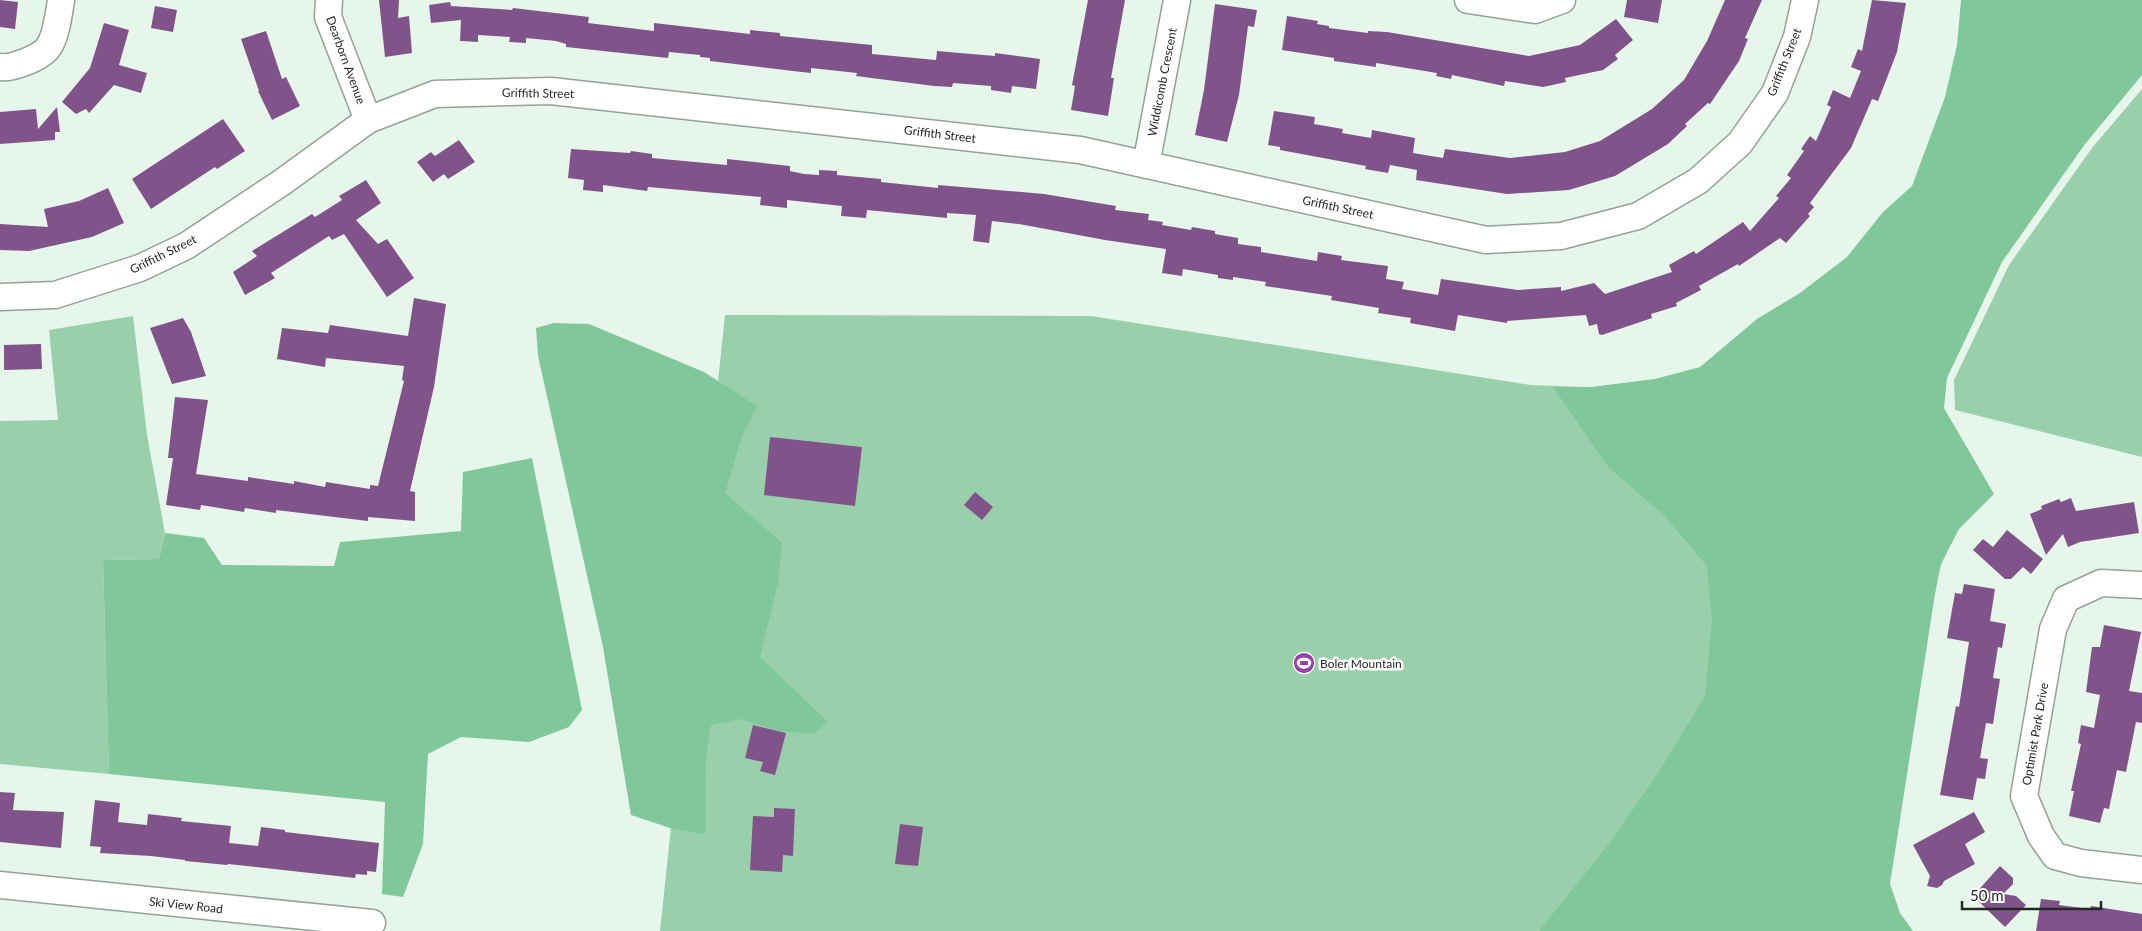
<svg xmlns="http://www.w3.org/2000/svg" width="2142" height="931" font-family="Lato,sans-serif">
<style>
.green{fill:#9acfac}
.forest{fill:#80c79a}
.building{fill:#80548a}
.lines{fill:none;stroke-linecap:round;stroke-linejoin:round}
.minor-casing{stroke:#93a197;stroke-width:29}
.minor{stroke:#fff;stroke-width:26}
.labels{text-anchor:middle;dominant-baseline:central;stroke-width:5;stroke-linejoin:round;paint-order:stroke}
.street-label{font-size:12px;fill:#242925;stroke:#fff}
.poi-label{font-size:12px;fill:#242925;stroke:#fff;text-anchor:start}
</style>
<rect width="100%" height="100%" fill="#e7f6eb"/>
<path class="green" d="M 2142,89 L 2142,457 L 1955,410 L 1954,380 L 2009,265 L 2092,148 Z
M 725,315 L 1091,316 L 1531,385 L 1909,399 L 1957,491 L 1883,835 L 1879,931 L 660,931 Z
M 133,316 L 147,435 L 165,533 L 159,559 L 103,560 L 109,774 L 0,764 L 0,421 L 58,420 L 49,330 Z"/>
<path class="forest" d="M 1961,0 L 2142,0 L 2142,75 L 2085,144 L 2002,262 L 1947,378 L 1944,408 L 1994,494 L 1959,529 L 1939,568 L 1890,884 L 1900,913 L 1913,931 L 1539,931 L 1612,840 L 1660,770 L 1705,696 L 1712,621 L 1707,566 L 1664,515 L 1609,468 L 1553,387 L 1591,387 L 1655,379 L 1700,367 L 1757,319 L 1800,293 L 1847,257 L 1883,212 L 1912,186 L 1945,97 L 1957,45 Z
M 554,323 L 589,324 L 704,372 L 757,406 L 742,436 L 725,493 L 782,543 L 778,583 L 760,657 L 828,722 L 813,734 L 780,731 L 739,719 L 711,725 L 706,757 L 705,834 L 673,829 L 631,815 L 603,647 L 538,356 L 536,328 Z
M 532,458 L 582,710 L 569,727 L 529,742 L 461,737 L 428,754 L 423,844 L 403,897 L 382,894 L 385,802 L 109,774 L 103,560 L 159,559 L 165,533 L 204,538 L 222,565 L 334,566 L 340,542 L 461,531 L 463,472 Z"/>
<path class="building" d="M 0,0 L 18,2 L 15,29 L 0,27 Z
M 379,0 L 399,0 L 398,18 L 409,16 L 412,53 L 385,57 Z
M 1088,0 L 1125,0 L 1111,78 L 1114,78 L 1108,116 L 1071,110 L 1075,86 L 1072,85 Z
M 1627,0 L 1662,0 L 1658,23 L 1624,17 Z
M 1725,0 L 1762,0 L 1745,38 L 1748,39 L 1739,61 L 1710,104 L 1708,103 L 1685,124 L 1687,126 L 1668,144 L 1615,176 L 1569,190 L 1507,194 L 1416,180 L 1417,170 L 1390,165 L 1388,173 L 1365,169 L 1366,166 L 1280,150 L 1280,147 L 1268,145 L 1274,111 L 1315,117 L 1314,124 L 1343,129 L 1342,133 L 1371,138 L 1372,130 L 1415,138 L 1413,153 L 1443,158 L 1445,149 L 1510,158 L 1565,152 L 1600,141 L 1652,109 L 1684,80 L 1707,41 Z
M 1872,0 L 1906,3 L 1897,52 L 1878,101 L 1872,99 L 1851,148 L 1810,203 L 1814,207 L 1808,214 L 1810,216 L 1786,243 L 1780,238 L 1739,266 L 1738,264 L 1699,286 L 1701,290 L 1676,303 L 1677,306 L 1651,314 L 1652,318 L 1602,335 L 1599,334 L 1597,324 L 1589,326 L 1586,315 L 1507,321 L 1507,323 L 1458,315 L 1455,331 L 1410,323 L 1411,318 L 1378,313 L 1379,308 L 1331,300 L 1332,296 L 1265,286 L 1266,282 L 1233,277 L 1233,280 L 1218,278 L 1218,275 L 1183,269 L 1182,276 L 1162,273 L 1166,249 L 1105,240 L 1019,224 L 992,221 L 989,243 L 973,241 L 976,215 L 947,213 L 947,218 L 867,210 L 866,218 L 841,216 L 842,206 L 787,200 L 787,208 L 760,205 L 761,197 L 648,187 L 647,191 L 603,185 L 603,192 L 583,190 L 584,180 L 568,178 L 571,149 L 630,153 L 631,151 L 652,154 L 652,158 L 727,165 L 727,159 L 790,166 L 790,171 L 804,174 L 819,175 L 819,170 L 837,171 L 837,175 L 881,179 L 881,182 L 938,188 L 938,185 L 1044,194 L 1116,206 L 1115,210 L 1149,214 L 1148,220 L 1163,222 L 1162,225 L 1191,230 L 1192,227 L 1215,231 L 1215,234 L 1238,238 L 1238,244 L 1261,247 L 1261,252 L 1317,261 L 1318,252 L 1342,256 L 1341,260 L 1388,266 L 1386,279 L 1404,282 L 1402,289 L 1438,295 L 1441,279 L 1518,290 L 1561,287 L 1561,291 L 1594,283 L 1605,294 L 1672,272 L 1669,265 L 1694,251 L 1696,254 L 1743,222 L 1750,231 L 1779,198 L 1776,196 L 1791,178 L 1787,175 L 1804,151 L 1801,149 L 1810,136 L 1816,141 L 1831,107 L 1827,105 L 1833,90 L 1850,98 L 1861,71 L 1851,67 L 1858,49 L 1862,51 Z
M 450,2 L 451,6 L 512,10 L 513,8 L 589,17 L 588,23 L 654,31 L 654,23 L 750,34 L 750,30 L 780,33 L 780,36 L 872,45 L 872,54 L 936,60 L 937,51 L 995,56 L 995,53 L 1040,59 L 1036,89 L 1012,86 L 1011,93 L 991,90 L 991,86 L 953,83 L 952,87 L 934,86 L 856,76 L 857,73 L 811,68 L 811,73 L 793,71 L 710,61 L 710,58 L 700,57 L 700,55 L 669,52 L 668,58 L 566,47 L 566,44 L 556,41 L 526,38 L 526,43 L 509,42 L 510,37 L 478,35 L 478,42 L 460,41 L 461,20 L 431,23 L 429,5 Z
M 1215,4 L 1257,10 L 1254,27 L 1248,26 L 1239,95 L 1227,142 L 1195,135 L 1204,90 Z
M 155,6 L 177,10 L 173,32 L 151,28 Z
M 1287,16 L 1318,21 L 1317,24 L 1329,26 L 1329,28 L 1368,33 L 1368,31 L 1387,32 L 1529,56 L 1580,45 L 1616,19 L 1633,40 L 1615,55 L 1618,59 L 1603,70 L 1565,78 L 1566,82 L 1543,87 L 1505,81 L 1504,86 L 1452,75 L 1451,79 L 1436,76 L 1437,73 L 1376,63 L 1376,67 L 1334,61 L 1334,58 L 1282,50 Z
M 104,23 L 129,30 L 119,65 L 147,73 L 141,93 L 114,85 L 89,113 L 86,109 L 76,114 L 62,102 L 90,68 Z
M 266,31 L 282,79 L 286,77 L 300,106 L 272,120 L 258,91 L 259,91 L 241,39 Z
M 57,107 L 60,132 L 55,132 L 55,140 L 0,144 L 0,112 L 36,109 L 38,129 Z
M 223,119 L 245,151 L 217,169 L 215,167 L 151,209 L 132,179 Z
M 459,140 L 475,162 L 448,179 L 444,174 L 433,182 L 417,162 L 431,152 L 435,156 Z
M 366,180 L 381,203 L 356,220 L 378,244 L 387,239 L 414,278 L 387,297 L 344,234 L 332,240 L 329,236 L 271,273 L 275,278 L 245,295 L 233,272 L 257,256 L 252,251 L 312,214 L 315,217 L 342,200 L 339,196 Z
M 108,188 L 124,223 L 92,237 L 29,251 L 0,250 L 0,224 L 48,227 L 44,209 L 79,201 Z
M 414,298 L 446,304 L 434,387 L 410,491 L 415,492 L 415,521 L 368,517 L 368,521 L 276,510 L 276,513 L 245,508 L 244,512 L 201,505 L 200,510 L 166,505 L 173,458 L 168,458 L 175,397 L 208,400 L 196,474 L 248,481 L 248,477 L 294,484 L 294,481 L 325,487 L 326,482 L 370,489 L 370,485 L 378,486 L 404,381 L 402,380 L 404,366 L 326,358 L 325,367 L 277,359 L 282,328 L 328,333 L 330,325 L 408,336 Z
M 183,318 L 191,332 L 206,376 L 172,384 L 150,328 Z
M 41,344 L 42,369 L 4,370 L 4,345 Z
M 770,437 L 862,447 L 855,506 L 764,495 Z
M 975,492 L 993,507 L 982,520 L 964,505 Z
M 2071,498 L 2076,511 L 2134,502 L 2139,533 L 2080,542 L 2068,547 L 2063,534 L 2046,555 L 2030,514 L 2042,509 L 2041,506 L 2059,499 L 2061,502 Z
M 2007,530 L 2043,559 L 2031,574 L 2023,567 L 2011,579 L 2005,579 L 1973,550 L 1983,539 L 1993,547 Z
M 1964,584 L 1995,589 L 1990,621 L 2006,624 L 2002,648 L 1998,647 L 1993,678 L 2000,679 L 1993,724 L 1986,723 L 1980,758 L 1988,759 L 1985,779 L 1977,778 L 1973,800 L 1940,795 L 1956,706 L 1959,707 L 1969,642 L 1947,638 L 1955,593 L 1962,594 Z
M 2104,625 L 2141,632 L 2129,691 L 2142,693 L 2142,723 L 2136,722 L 2126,772 L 2117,770 L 2109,809 L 2104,808 L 2100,823 L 2069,816 L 2074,791 L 2071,791 L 2081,744 L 2078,743 L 2081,725 L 2094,728 L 2100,695 L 2086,692 L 2092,647 L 2100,647 Z
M 753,725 L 786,733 L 775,775 L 760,771 L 763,762 L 745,758 Z
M 0,792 L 15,793 L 13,810 L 64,812 L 61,848 L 0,842 Z
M 95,800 L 120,803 L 118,822 L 147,825 L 148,814 L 182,818 L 181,821 L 231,826 L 229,843 L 258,846 L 261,827 L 285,830 L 285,832 L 379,843 L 376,872 L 367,871 L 367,875 L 356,874 L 355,878 L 228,864 L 227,865 L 185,861 L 185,860 L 151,856 L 100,853 L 101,847 L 90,846 Z
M 774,808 L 795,809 L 793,856 L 783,855 L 782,872 L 750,870 L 753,816 L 774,817 Z
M 1974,812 L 1985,832 L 1965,844 L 1975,864 L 1944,881 L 1942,885 L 1937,888 L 1927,886 L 1930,876 L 1913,845 Z
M 900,824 L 923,827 L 918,866 L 895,864 Z
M 2000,866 L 2013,878 L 2013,884 L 2003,894 L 2016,896 L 2026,905 L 2005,927 L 1973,896 Z
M 2041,899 L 2060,901 L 2059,905 L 2090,909 L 2091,906 L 2142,914 L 2142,931 L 2036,931 Z"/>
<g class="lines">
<g class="minor-casing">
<path id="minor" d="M 329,0 L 328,17 L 368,120
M 1468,0 L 1535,10 L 1562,0
M 0,67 C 12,69 39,58 47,49 C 56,39 59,13 61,0
M 1146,165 L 1177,0
M 0,297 L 55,295 L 140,268 L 186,246 L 281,183 L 368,120 L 435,94 L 551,91 L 1080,150 L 1486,240 L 1561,236 L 1638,216 L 1698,181 L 1740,143 L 1775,93 L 1797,37 L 1805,0
M 2142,585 L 2101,583 L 2066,599 L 2053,629 L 2024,796 L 2041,836 L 2055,856 L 2081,863 L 2142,870
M 0,885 L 372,923"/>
</g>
<use href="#minor" class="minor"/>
</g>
<defs>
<g id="stadium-disc" transform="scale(1.125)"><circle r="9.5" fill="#983faa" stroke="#fff"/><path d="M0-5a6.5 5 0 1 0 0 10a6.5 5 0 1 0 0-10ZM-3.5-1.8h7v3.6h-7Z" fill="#fff"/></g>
</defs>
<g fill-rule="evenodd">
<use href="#stadium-disc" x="1304" y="663"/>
</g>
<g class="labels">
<g class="street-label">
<text transform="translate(346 60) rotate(70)">Dearborn Avenue</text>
<text transform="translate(1784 62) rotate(-68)">Griffith Street</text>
<text transform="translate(1162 82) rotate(-79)">Widdicomb Crescent</text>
<text transform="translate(538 93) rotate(1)">Griffith Street</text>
<text transform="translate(940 134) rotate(7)">Griffith Street</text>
<text transform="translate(1338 207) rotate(12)">Griffith Street</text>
<text transform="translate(163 254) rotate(-26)">Griffith Street</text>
<text transform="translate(2035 734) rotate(-80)">Optimist Park Drive</text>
<text transform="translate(186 905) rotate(6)">Ski View Road</text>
</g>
<g class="poi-label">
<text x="1320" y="663">Boler Mountain</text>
</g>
</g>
<path d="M1962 901v8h139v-8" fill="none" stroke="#242925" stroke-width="2.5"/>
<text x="1970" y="901" font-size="15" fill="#242925" stroke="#ffffff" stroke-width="4" paint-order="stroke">50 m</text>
</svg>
